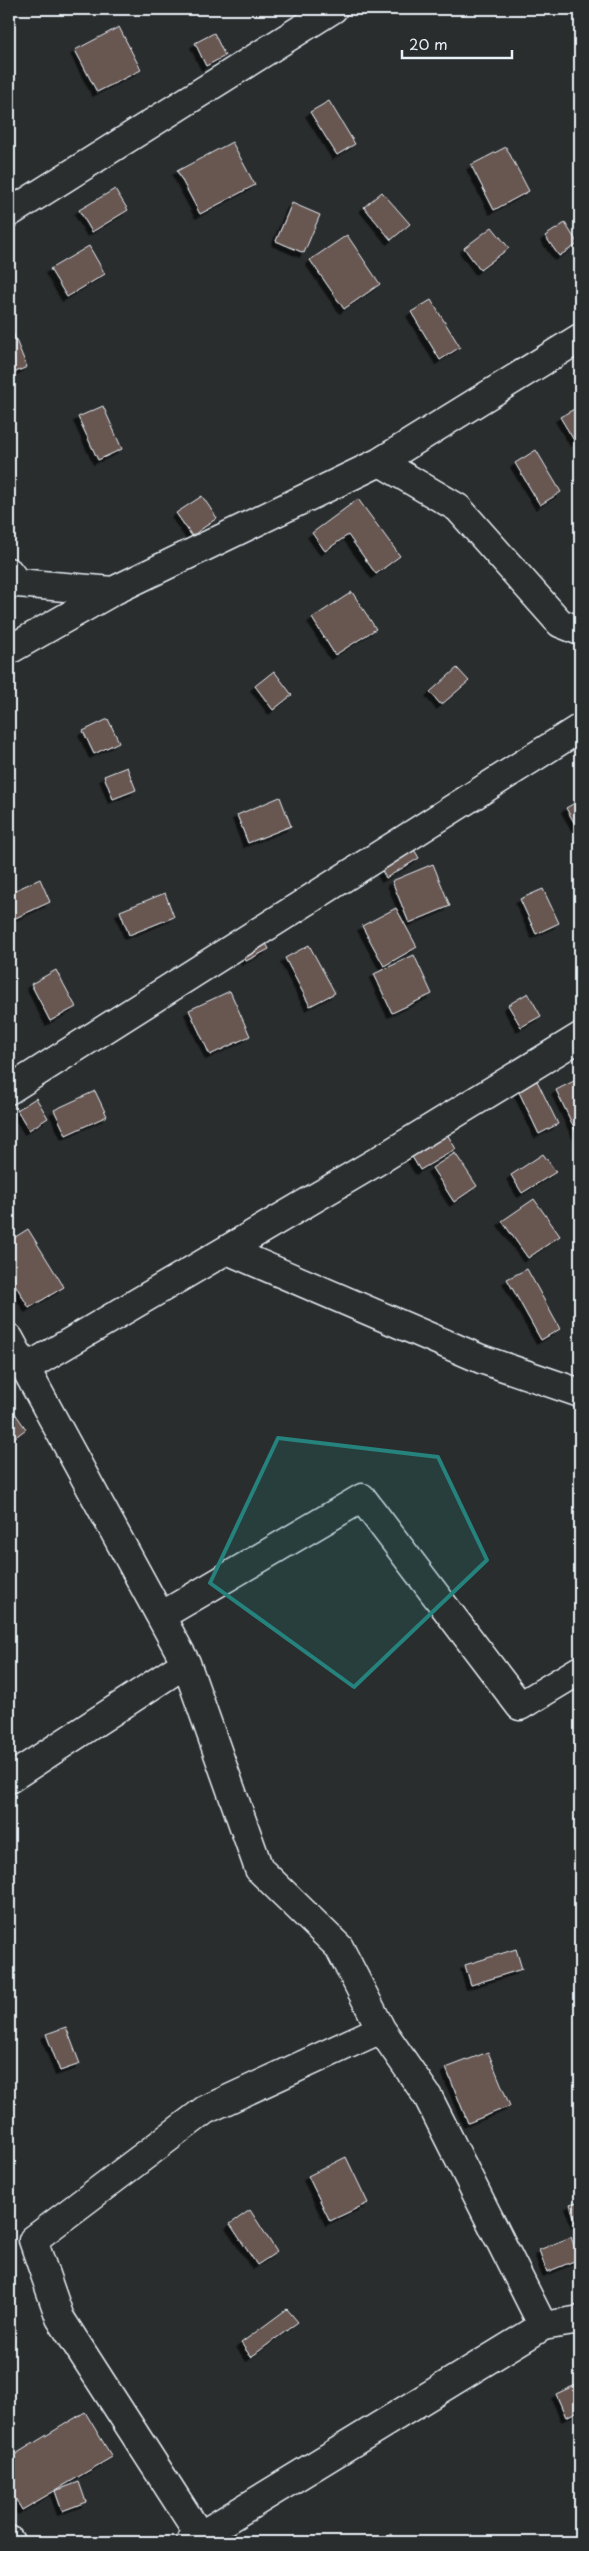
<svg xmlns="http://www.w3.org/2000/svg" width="589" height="2551" font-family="'Playpen Sans',sans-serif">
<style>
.building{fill:#685651;stroke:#e8f1f8;filter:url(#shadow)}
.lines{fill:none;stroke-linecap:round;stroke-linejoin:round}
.minor-casing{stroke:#e8f1f8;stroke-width:31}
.minor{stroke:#2a2d2e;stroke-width:28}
.marked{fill:#25827c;fill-opacity:0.2;stroke:#25827c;stroke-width:4;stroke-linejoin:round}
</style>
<defs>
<filter id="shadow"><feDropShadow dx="-4.5" dy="4.5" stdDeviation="0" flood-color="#0009"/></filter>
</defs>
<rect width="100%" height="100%" fill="#2a2d2e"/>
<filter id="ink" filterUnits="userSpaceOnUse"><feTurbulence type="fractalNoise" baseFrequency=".02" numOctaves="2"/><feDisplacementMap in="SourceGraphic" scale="10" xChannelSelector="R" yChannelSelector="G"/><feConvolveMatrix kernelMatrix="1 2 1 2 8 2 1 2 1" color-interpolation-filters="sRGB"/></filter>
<g filter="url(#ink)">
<path class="building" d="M 119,27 L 141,70 L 97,92 L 75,50 Z
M 214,33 L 225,56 L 206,66 L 195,43 Z
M 329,101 L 355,144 L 337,155 L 310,112 Z
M 232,142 L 255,185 L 200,214 L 177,171 Z
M 506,147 L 529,191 L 494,210 L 471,165 Z
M 115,189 L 128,210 L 92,232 L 79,210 Z
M 382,192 L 410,224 L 391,240 L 364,207 Z
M 292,203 L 320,215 L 304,253 L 276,241 Z
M 565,223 L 578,244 L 559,256 L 545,236 Z
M 492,227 L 509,248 L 480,270 L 464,248 Z
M 347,235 L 380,284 L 344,309 L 310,260 Z
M 89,246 L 105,274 L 67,297 L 50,269 Z
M 431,300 L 460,347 L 440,360 L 411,312 Z
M 9,323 L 27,367 L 9,375 Z
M 103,406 L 122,449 L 98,460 L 78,417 Z
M 576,408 L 580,415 L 580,439 L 575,442 L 560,417 Z
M 536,450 L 561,492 L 540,505 L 515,463 Z
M 202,496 L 217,518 L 192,536 L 176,513 Z
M 358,499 L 400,556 L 376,574 L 348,535 L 325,551 L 312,533 Z
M 352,592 L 376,629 L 335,655 L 312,618 Z
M 457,668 L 469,681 L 441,705 L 430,692 Z
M 274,671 L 292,695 L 273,710 L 255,686 Z
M 108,719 L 119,742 L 94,754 L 83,731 Z
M 127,767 L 136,790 L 113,799 L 104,776 Z
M 280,797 L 291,826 L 248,843 L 237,815 Z
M 580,800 L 580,833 L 566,808 Z
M 409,841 L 419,858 L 386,878 L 376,860 Z
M 433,864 L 450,906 L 409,923 L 392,881 Z
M 40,879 L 50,902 L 9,921 L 9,893 Z
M 543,889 L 559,923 L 536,934 L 520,899 Z
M 165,893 L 174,917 L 129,935 L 120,911 Z
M 396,908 L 417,947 L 384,966 L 362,926 Z
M 257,926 L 269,949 L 246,961 L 234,938 Z
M 309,945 L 335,993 L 310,1006 L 285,958 Z
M 414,955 L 432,994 L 392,1013 L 374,974 Z
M 56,970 L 76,1007 L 50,1021 L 31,984 Z
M 230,991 L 250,1036 L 210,1055 L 189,1010 Z
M 528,993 L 541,1016 L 521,1027 L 508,1005 Z
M 576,1080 L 580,1088 L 580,1140 L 556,1090 Z
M 537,1081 L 558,1124 L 539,1134 L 518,1090 Z
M 95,1091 L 107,1116 L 66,1135 L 54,1110 Z
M 36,1098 L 48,1118 L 29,1130 L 17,1110 Z
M 435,1114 L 456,1149 L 420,1170 L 399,1135 Z
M 455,1153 L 477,1186 L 454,1202 L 432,1168 Z
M 543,1154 L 556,1172 L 522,1193 L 511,1175 Z
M 534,1199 L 560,1236 L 528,1258 L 502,1221 Z
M 28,1229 L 64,1287 L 29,1308 L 9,1274 L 9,1241 Z
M 527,1269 L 560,1329 L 541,1340 L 507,1279 Z
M 12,1409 L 26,1429 L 9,1442 L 9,1412 Z
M 516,1949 L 522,1969 L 471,1985 L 465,1965 Z
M 66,2027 L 80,2064 L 60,2071 L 46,2034 Z
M 488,2052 L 510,2106 L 468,2123 L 446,2068 Z
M 346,2157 L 368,2203 L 330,2221 L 308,2176 Z
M 580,2201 L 580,2222 L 576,2223 L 570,2204 Z
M 250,2210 L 277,2252 L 257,2265 L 230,2224 Z
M 571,2237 L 579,2259 L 547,2272 L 539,2250 Z
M 287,2309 L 298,2322 L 251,2357 L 241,2343 Z
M 580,2383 L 580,2410 L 566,2417 L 556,2394 Z
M 85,2412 L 112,2457 L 22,2510 L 9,2488 L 9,2458 Z
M 79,2482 L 86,2502 L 62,2511 L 55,2491 Z
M 391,2534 L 396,2542 L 378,2542 Z"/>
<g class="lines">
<g class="minor-casing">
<path id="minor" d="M 9,213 L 333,9
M 380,462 L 458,508 L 560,623 L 580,631
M 9,572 L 17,583 L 113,591
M 9,650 L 113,591 L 380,462 L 580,338
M 9,1090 L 580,728
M 227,1250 L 481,1359 L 580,1393
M 9,1338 L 186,1663 L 259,1869 L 339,1947 L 381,2029 L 428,2097 L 543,2326
M 26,1368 L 376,1162 L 580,1037
M 161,1616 L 362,1498 L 520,1706 L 580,1670
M 9,1779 L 186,1663
M 9,2540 L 10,2542
M 190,2542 L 543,2326 L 580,2320
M 204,2542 L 60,2318 L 33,2240 L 205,2110 L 381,2029"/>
</g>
<use href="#minor" class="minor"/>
</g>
</g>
<path class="marked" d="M 278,1438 L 438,1457 L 487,1560 L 354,1687 L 210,1583 Z"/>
<rect width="589" height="2551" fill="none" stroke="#2a2d2e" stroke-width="30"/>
<rect x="15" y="15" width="559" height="2521" fill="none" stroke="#e8f1f8" stroke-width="2" filter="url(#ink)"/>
<path d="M402 50v8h110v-8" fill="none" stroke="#e8f1f8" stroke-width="2.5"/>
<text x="409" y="50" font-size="15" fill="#e8f1f8" stroke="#2a2d2e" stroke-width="4" paint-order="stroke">20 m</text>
</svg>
